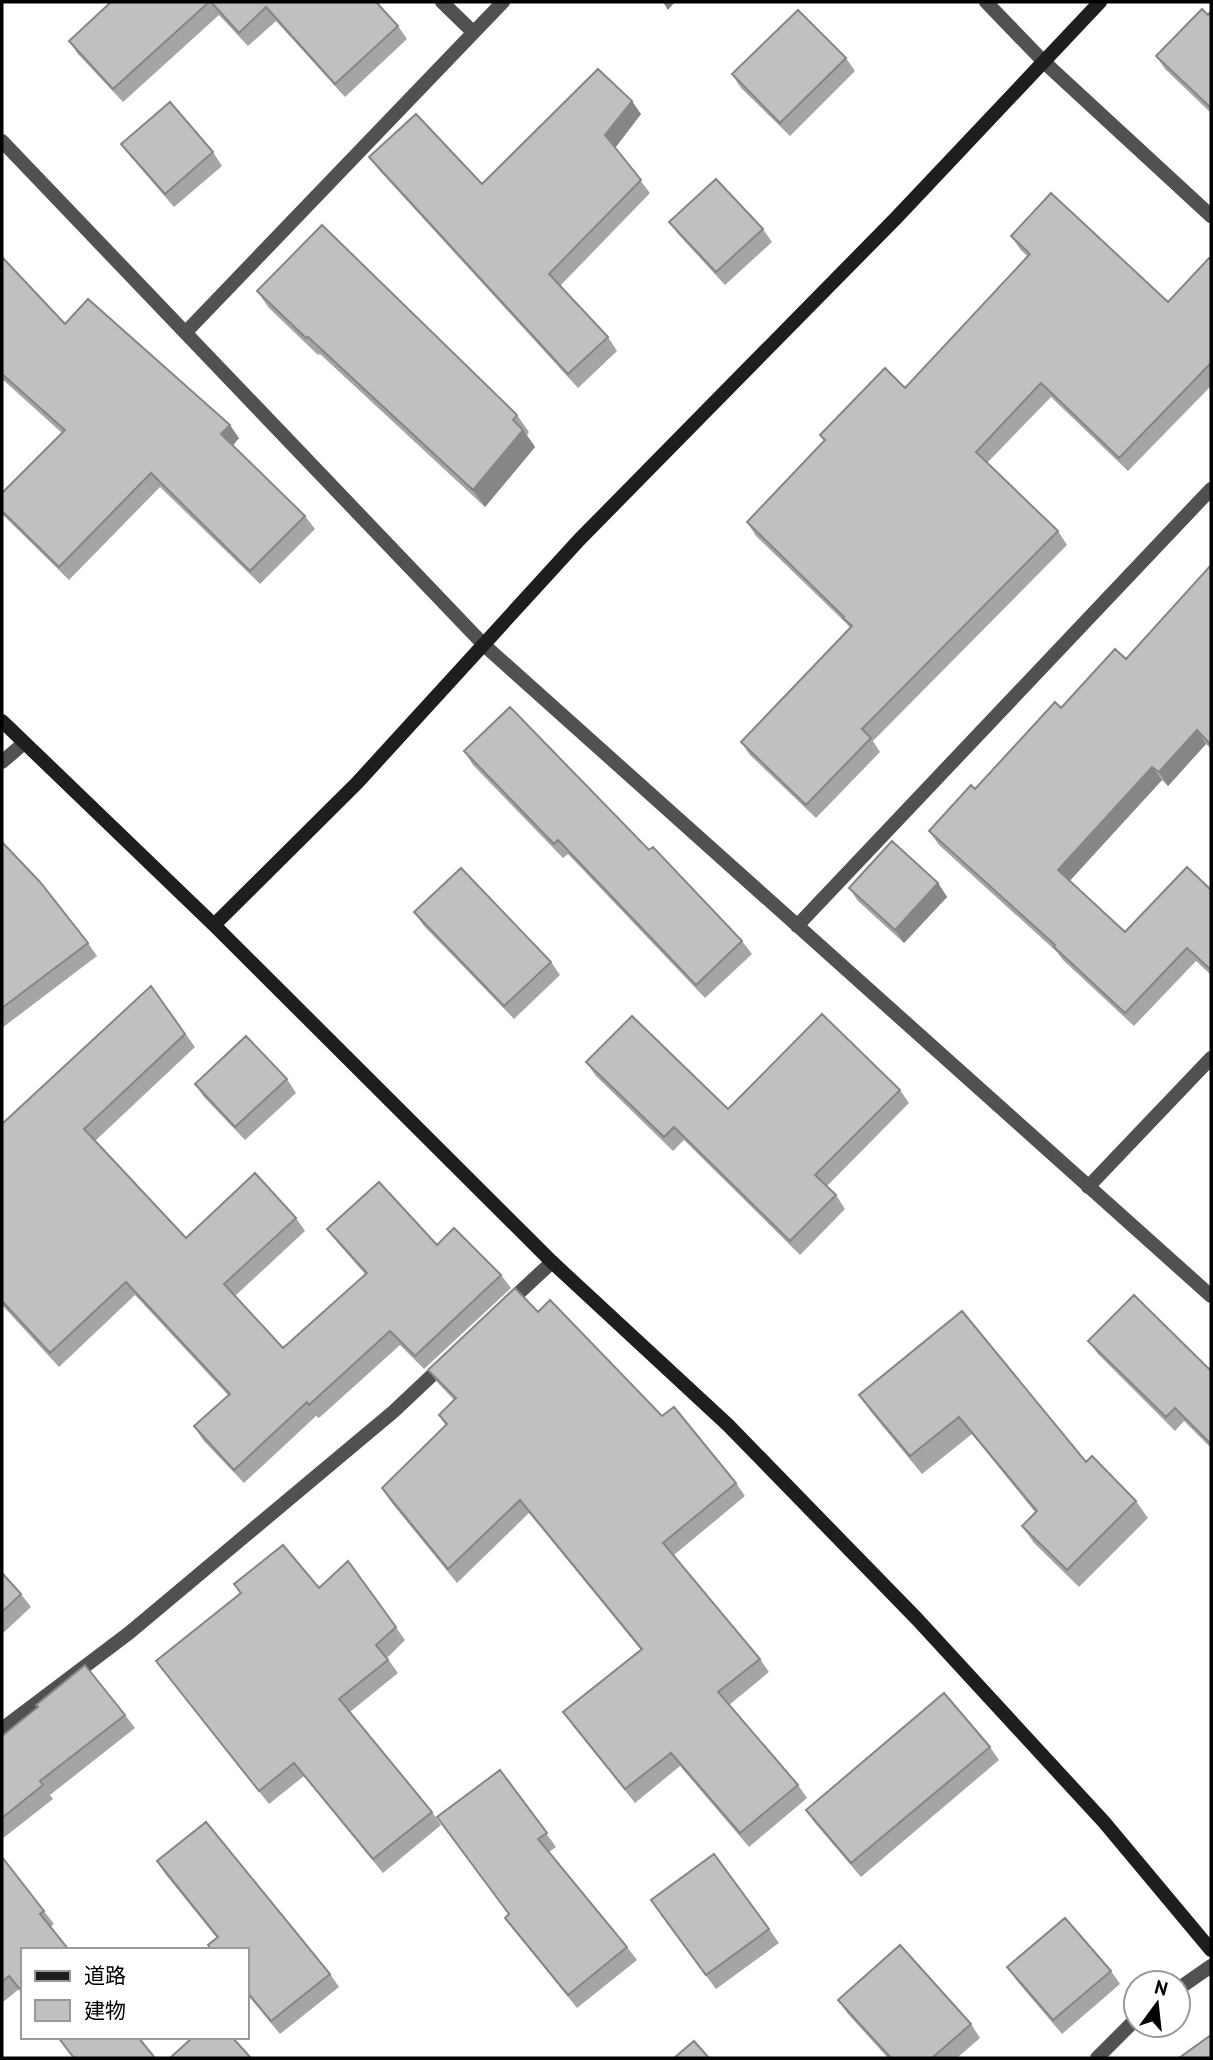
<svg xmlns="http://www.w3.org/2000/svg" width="1213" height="2060" font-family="'PT Sans','Noto Sans JP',sans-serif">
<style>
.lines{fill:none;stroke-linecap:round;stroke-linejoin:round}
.street{stroke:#515151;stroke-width:14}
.secondary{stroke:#1e1e1e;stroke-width:14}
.wall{fill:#a5a5a5}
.shaded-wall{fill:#868686}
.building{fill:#c0c0c0;stroke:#868686;stroke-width:2}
</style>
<rect width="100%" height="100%" fill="#fff"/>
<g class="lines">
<path class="street" d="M 442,2 L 473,32
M 986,2 L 1044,62 L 1211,216
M 2,141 L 484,645 L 1211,1296
M 186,332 L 503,2
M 2,762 L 24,743
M 797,926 L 1211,489
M 1088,1187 L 1211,1058
M 507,1304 L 552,1262
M 2,1729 L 129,1633 L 393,1412 L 444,1364
M 1178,1989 L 1211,1966
M 1097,2058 L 1136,2019"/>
<path class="secondary" d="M 2,721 L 214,925 L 552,1262 L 728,1425 L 917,1619 L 1104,1822 L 1211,1950
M 214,925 L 357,783 L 579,540 L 897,217 L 1100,2"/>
</g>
<path class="wall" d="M 111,2 L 326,2 L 398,26 L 407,39 L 345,97 L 276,21 L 248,46 L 219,15 L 123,102 L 78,54 L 69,41 Z
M 1211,11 L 1211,113 L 1165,69 L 1156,56 Z
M 846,58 L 855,71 L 790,136 L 741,88 L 732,74 Z
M 641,114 L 615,148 L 650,193 L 560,286 L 608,337 L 617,351 L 578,388 L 379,170 L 369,157 L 482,184 Z
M 121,144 L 213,152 L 222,166 L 174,207 L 131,157 Z
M 669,222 L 763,229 L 772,242 L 725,285 L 679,235 Z
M 1011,236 L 1168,302 L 1211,261 L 1211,386 L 1128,471 L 1051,397 L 987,463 L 1058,531 L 1067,545 L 873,741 L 880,752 L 816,818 L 750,755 L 741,742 L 850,628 L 847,624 L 756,536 L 747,522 L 824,441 L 820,435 L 905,388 L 1027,256 L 1020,249 Z
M 2,257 L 65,324 L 239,438 L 233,445 L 305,516 L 315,529 L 260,584 L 160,487 L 69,580 L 2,514 L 2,493 L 62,433 L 2,379 Z
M 257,291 L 517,415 L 529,432 L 527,435 L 535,447 L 485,507 L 320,354 L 318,355 L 269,308 Z
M 1211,565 L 1211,749 L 1206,744 L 1168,786 L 1162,780 L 1069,881 L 1125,932 L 1211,890 L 1211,975 L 1196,961 L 1134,1026 L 1063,960 L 1057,952 L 939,845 L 929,831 L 1061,708 L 1126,659 Z
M 464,751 L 649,850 L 742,941 L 752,954 L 705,998 L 568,854 L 563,858 L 473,765 Z
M 2,842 L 88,943 L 97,956 L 2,1028 Z
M 938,883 L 947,897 L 904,943 L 858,901 L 849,888 Z
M 414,912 L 551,962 L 560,975 L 514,1019 L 424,926 Z
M 151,986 L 195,1047 L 95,1141 L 186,1238 L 296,1218 L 305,1231 L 235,1296 L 283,1348 L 365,1274 L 337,1242 L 327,1229 L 437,1245 L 501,1275 L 511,1288 L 424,1369 L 400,1345 L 319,1418 L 316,1416 L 244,1483 L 203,1440 L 194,1426 L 228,1395 L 135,1295 L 59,1367 L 2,1305 L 2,1124 Z
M 586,1062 L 728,1109 L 900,1090 L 909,1103 L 827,1186 L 836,1195 L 845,1209 L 800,1255 L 684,1140 L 673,1151 L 596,1076 Z
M 287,1079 L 296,1093 L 245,1140 L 204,1097 L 195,1084 Z
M 962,1311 L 1086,1462 L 1136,1501 L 1148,1518 L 1079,1587 L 1034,1543 L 1022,1526 L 1035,1512 L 972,1434 L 922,1474 L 871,1412 L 859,1395 Z
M 538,1312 L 662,1416 L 736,1483 L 745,1496 L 674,1555 L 760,1659 L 769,1672 L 729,1705 L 798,1785 L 807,1798 L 749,1847 L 680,1766 L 635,1803 L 573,1726 L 563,1712 L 641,1650 L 529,1513 L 457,1583 L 391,1502 L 382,1488 L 446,1426 L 439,1415 L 454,1400 L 438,1383 L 428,1370 Z
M 1088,1341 L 1211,1371 L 1211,1448 L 1184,1421 L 1175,1431 L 1098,1354 Z
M 348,1561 L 405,1640 L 387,1658 L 398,1673 L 350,1712 L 432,1812 L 441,1825 L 383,1873 L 304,1776 L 269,1804 L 166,1674 L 156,1661 L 240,1594 L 234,1584 L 319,1588 Z
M 2,1573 L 21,1594 L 31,1607 L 2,1634 Z
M 125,1715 L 135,1728 L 50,1795 L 53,1799 L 2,1839 L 2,1736 Z
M 990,1747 L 999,1760 L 861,1877 L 815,1823 L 806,1810 Z
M 500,1770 L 556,1847 L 549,1852 L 627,1947 L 637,1960 L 577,2008 L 515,1931 L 505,1918 L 509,1915 Z
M 2,1857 L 54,1924 L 23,1950 L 23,1995 L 19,1989 L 2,2003 Z
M 157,1861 L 330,1974 L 339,1987 L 280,2034 L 247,1994 L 247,1950 L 217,1938 L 166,1875 Z
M 660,1914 L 769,1929 L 779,1943 L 716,1989 Z
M 1007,1967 L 1111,1971 L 1120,1984 L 1062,2034 L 1017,1981 Z
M 838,2000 L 971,2024 L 980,2038 L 957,2058 L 888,2058 L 848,2014 Z"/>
<path class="shaded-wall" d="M 663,2 L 675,2 L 668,10 Z
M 632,101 L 641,114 L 615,148 L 605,135 Z
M 230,425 L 239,438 L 231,448 L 221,434 Z
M 523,430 L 535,447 L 485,507 L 473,490 Z
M 1197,730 L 1206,744 L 1168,786 L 1159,772 Z
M 1152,767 L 1162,780 L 1067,884 L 1058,870 Z
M 938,883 L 947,897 L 904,943 L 895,930 Z"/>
<path class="building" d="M 111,2 L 209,2 L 113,89 L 69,41 Z
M 211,2 L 376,2 L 398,26 L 335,84 L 266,7 L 239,33 Z
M 1202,9 L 1208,15 L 1211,11 L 1211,108 L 1156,56 Z
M 798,10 L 846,58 L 780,123 L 732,74 Z
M 598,69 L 632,101 L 605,135 L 641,180 L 549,274 L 608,337 L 568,374 L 369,157 L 416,114 L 482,184 Z
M 170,102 L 213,152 L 165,194 L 121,144 Z
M 716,179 L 763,229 L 716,272 L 669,222 Z
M 1051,193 L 1168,302 L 1209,258 L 1211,261 L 1211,363 L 1119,458 L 1041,383 L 976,452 L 1058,531 L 862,729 L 871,738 L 806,805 L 741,742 L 852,626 L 843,618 L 844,617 L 747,522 L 825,440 L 820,435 L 885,368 L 905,388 L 1030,254 L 1011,236 Z
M 322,225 L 517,415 L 513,420 L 523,430 L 473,490 L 308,337 L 306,338 L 257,291 Z
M 2,257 L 65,324 L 88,299 L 230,425 L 221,434 L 305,516 L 250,571 L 151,473 L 59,567 L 2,511 L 2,493 L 65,430 L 2,374 Z
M 1211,565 L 1211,745 L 1197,730 L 1159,772 L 1152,767 L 1058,870 L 1125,932 L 1187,867 L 1211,890 L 1211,970 L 1187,948 L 1125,1013 L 1054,947 L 1055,945 L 929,831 L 971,785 L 975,789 L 1055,702 L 1061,708 L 1115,649 L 1126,659 Z
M 510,707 L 649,850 L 653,847 L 742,941 L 696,985 L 558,840 L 554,844 L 464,751 Z
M 892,841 L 938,883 L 895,930 L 849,888 Z
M 2,842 L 40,882 L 88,943 L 2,1008 Z
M 461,868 L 551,962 L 504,1006 L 414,912 Z
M 151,986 L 185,1034 L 84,1129 L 186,1238 L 255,1173 L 296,1218 L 224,1284 L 283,1348 L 367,1273 L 327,1229 L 379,1182 L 437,1245 L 454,1228 L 501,1275 L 415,1356 L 390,1331 L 309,1405 L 307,1402 L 234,1470 L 194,1426 L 230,1394 L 126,1282 L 50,1353 L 2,1301 L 2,1124 Z
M 822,1014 L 900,1090 L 815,1175 L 836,1195 L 790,1241 L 674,1127 L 664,1137 L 586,1062 L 632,1016 L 728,1109 Z
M 246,1036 L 287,1079 L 235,1127 L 195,1084 Z
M 515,1288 L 538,1312 L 550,1300 L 662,1416 L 674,1407 L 736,1483 L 663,1543 L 760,1659 L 718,1692 L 798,1785 L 740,1833 L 671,1753 L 625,1789 L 563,1712 L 642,1649 L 520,1500 L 448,1569 L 382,1488 L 447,1424 L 439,1415 L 456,1398 L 428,1370 Z
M 1134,1295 L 1211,1371 L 1211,1444 L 1175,1408 L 1166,1417 L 1088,1341 Z
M 962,1311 L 1086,1462 L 1092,1456 L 1136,1501 L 1067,1570 L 1022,1526 L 1037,1511 L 959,1417 L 910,1456 L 859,1395 Z
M 283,1545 L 319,1588 L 348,1561 L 396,1627 L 376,1645 L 388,1660 L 339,1699 L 432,1812 L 373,1859 L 294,1763 L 259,1791 L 156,1661 L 241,1593 L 234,1584 Z
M 2,1573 L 21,1594 L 2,1612 Z
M 85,1665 L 125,1715 L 40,1781 L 43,1785 L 2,1818 L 2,1736 L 38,1707 L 36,1705 Z
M 944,1693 L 990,1747 L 851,1863 L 806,1810 Z
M 500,1770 L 547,1833 L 538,1839 L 627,1947 L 568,1995 L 505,1918 L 509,1914 L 437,1817 Z
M 206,1822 L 330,1974 L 271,2021 L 247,1992 L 247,1950 L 212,1950 L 208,1945 L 218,1937 L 157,1861 Z
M 714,1854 L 769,1929 L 706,1975 L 651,1900 Z
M 2,1857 L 44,1911 L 40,1914 L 69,1950 L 23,1950 L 23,1993 L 9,1976 L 2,1982 Z
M 1065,1918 L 1111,1971 L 1053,2020 L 1007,1967 Z
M 900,1945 L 971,2024 L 932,2058 L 891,2058 L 838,2000 Z
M 1211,2035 L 1211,2058 L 1179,2058 Z
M 58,2037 L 138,2037 L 155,2058 L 74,2058 Z
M 193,2037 L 232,2037 L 251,2058 L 170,2058 Z
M 694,2041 L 709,2058 L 674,2058 Z"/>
<rect width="1213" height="2060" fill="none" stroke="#000000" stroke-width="7"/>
<rect x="21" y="1948" width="228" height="91" fill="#ffffff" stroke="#999999" stroke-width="2"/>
<rect x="35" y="1971" width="35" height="10" fill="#1e1e1e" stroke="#999999" stroke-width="2"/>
<text x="84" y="1983" font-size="21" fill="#000000">道路</text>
<rect x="35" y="2000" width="35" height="21" fill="#c0c0c0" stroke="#999999" stroke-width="2"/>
<text x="84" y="2018" font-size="21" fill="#000000">建物</text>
<g transform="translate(1157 2004) rotate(15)"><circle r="33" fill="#ffffff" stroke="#999999" stroke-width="2"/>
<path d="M0-5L12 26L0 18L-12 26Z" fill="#000000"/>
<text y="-10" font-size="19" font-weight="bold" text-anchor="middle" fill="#000000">N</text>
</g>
</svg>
